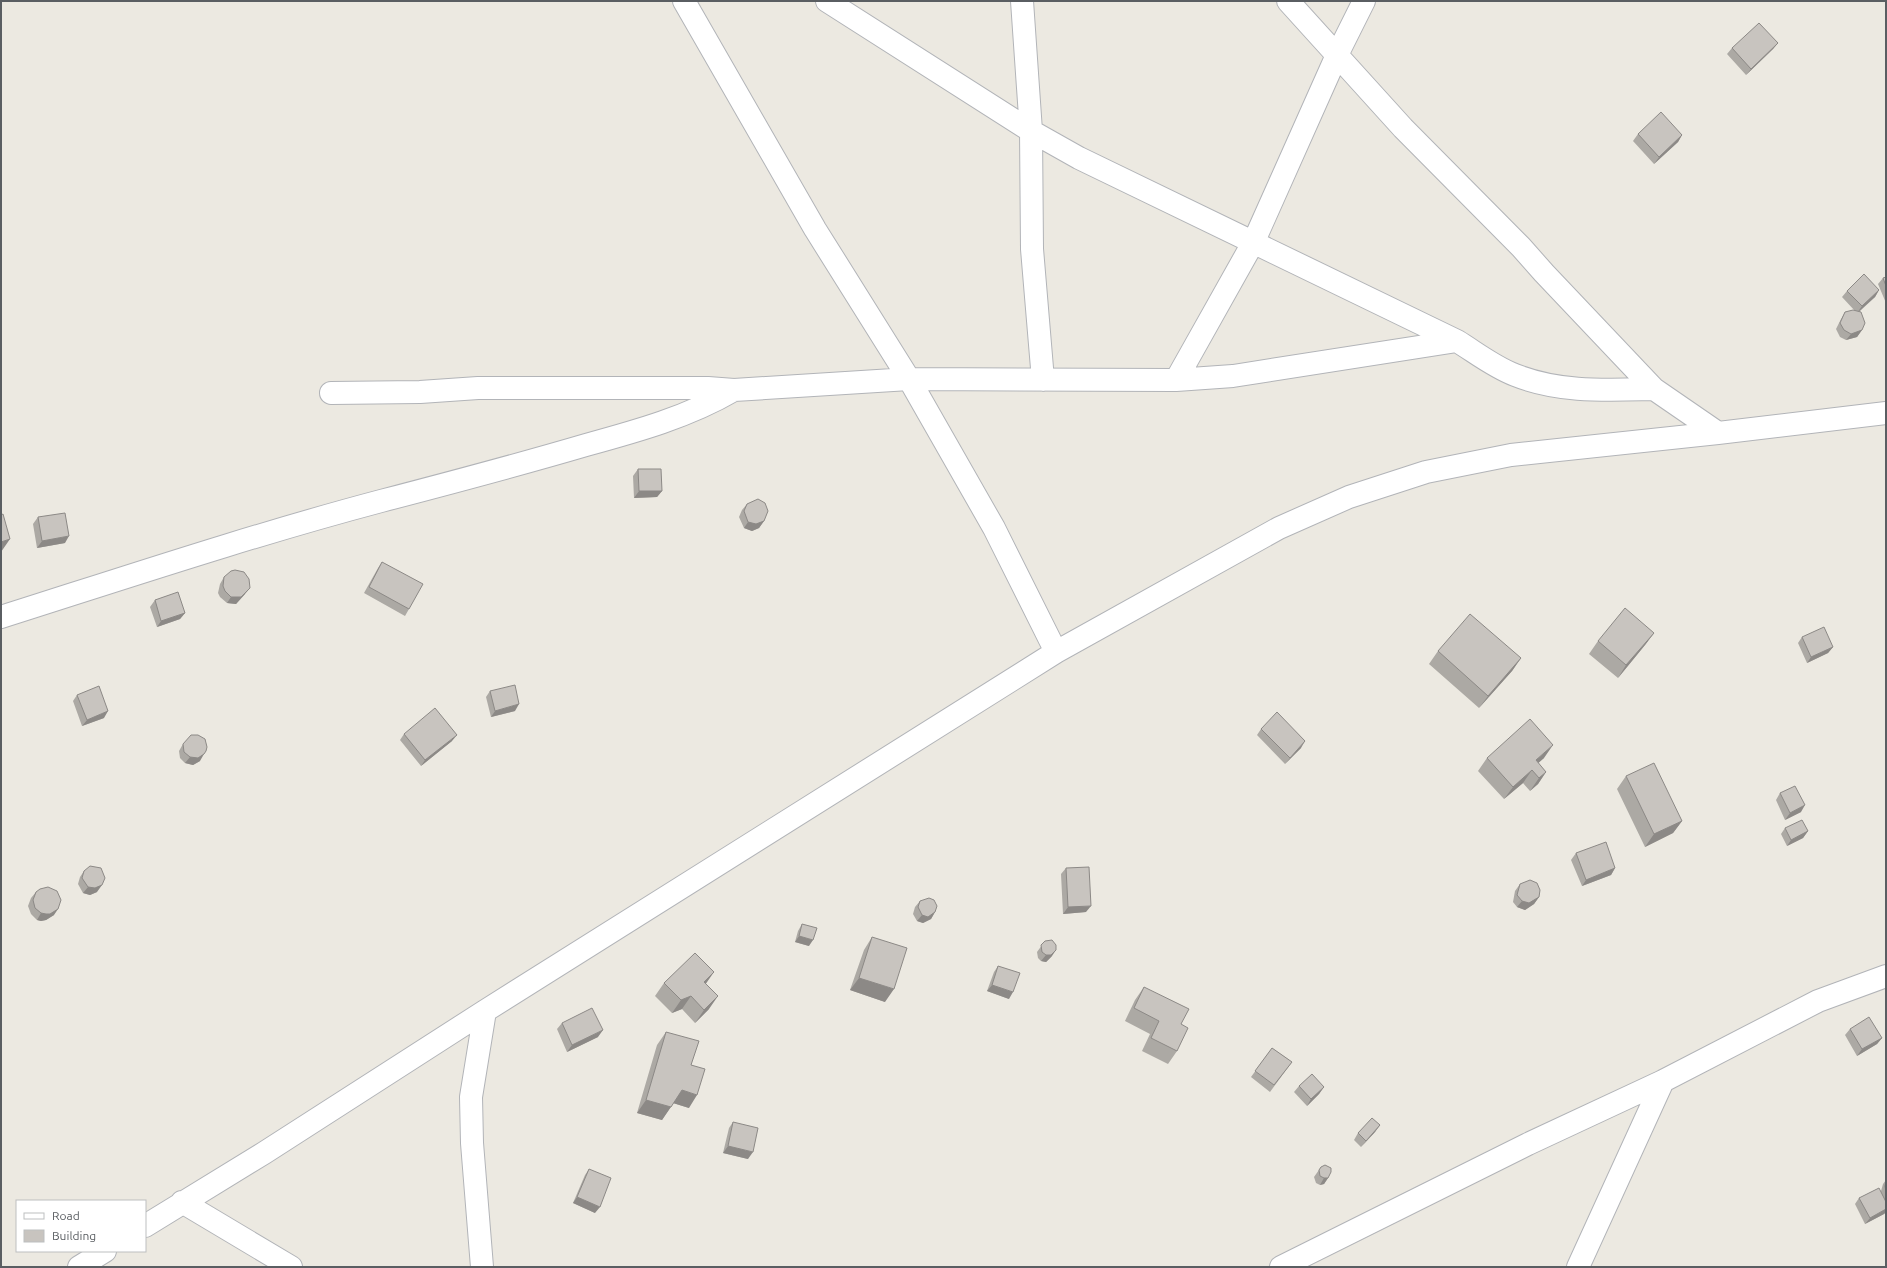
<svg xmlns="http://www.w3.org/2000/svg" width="1887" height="1268" font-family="Ubuntu,sans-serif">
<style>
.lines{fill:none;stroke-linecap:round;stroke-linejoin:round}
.minor-casing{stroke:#b2b4b8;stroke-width:24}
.minor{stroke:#fff;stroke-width:22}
.wall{fill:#aca9a4}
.shaded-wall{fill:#8c8986}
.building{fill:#c8c4bf;stroke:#8c8986}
</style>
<rect width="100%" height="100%" fill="#ece9e1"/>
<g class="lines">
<g class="minor-casing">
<path id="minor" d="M 684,1 L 815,229 L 909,379 L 1176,380 L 1233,376 L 1457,341
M 827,1 L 1031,131 L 1079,158 L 1457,341 C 1475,352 1494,367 1515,375 C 1560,393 1607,390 1654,389
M 1022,1 L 1031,131 L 1032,249 L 1043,380
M 1288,1 L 1403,128 L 1521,247 L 1544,273 L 1654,389 L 1718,433
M 1176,380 L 1254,241 L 1337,55 L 1364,1
M 331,393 L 420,392 L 478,388 L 708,388 L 734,390
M 1,617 C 127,577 253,535 381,501 C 450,483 518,465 586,445 C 637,431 688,417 734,390 L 909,379 L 994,528 L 1056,652
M 182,1202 L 291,1267
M 145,1226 L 264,1153 L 485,1011 L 1056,652 L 1279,528 L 1349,497 L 1426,472 L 1511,455 L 1718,433 L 1886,413
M 79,1267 L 105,1251
M 482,1267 L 472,1143 L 471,1097 L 485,1011
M 1281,1267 L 1528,1144 L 1663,1081 L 1818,1001 L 1886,976
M 1578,1267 L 1663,1081"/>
</g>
<use href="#minor" class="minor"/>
</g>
<path class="wall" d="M 1778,43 L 1773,49 L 1746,75 L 1727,54 L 1732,48 Z
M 1638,134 L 1682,135 L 1678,142 L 1654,164 L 1633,141 Z
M 1886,277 L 1886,303 L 1878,284 L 1883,278 Z
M 1879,290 L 1875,297 L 1859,312 L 1862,330 L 1857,337 L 1846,340 L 1840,337 L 1836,329 L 1841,319 L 1845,312 L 1855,311 L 1842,297 L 1847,291 Z
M 638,469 L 662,491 L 657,497 L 634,498 L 633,476 Z
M 747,504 L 764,521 L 759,528 L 752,531 L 744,528 L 739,517 L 742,510 Z
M 38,517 L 65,543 L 37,548 L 33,524 Z
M 382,562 L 409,609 L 405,616 L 364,593 L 378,568 Z
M 224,577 L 245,594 L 236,604 L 227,603 L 220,597 L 218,593 L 220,584 Z
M 155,600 L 185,613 L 180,619 L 157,627 L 150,607 Z
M 1654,633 L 1645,645 L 1618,678 L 1589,654 L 1598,641 Z
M 1802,637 L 1833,647 L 1828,653 L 1807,663 L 1798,643 Z
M 1438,651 L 1521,658 L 1512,671 L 1479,708 L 1429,664 Z
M 490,691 L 515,711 L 491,717 L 486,697 Z
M 77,695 L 104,718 L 82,726 L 73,701 Z
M 1261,729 L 1301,748 L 1285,764 L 1257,735 Z
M 404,734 L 452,741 L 421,766 L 400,740 Z
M 183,744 L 200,761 L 193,765 L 185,763 L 180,758 L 179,751 Z
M 1487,758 L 1544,758 L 1538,763 L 1546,772 L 1538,784 L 1530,791 L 1523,783 L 1504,799 L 1478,771 Z
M 1626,776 L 1682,821 L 1673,833 L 1645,847 L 1617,789 Z
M 1780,793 L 1801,812 L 1785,820 L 1776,800 Z
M 1785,828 L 1808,831 L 1803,838 L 1787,846 L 1781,834 Z
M 1576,853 L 1615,868 L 1611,875 L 1582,886 L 1571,860 Z
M 1066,868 L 1086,912 L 1063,914 L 1061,874 Z
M 84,871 L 97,892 L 90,895 L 83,893 L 78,884 L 80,877 Z
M 1520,884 L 1539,897 L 1534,904 L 1525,910 L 1517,907 L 1513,902 L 1515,891 Z
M 36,892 L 54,915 L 46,920 L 41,921 L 37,920 L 31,914 L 28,906 L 31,898 Z
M 920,901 L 935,912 L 931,919 L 923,923 L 917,921 L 913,914 L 915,907 Z
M 802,924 L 809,946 L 795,942 L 798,931 Z
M 872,937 L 885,1002 L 850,990 L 864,950 Z
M 1045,941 L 1052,956 L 1046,962 L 1041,961 L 1038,958 L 1037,952 Z
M 998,966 L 1009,999 L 987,991 L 994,972 Z
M 664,983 L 706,984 L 709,1009 L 695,1023 L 682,1009 L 672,1013 L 655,996 Z
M 1144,987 L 1181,1024 L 1177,1051 L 1168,1064 L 1142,1051 L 1150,1034 L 1125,1021 L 1135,1000 Z
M 562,1023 L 598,1037 L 567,1052 L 557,1029 Z
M 1850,1029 L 1882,1038 L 1877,1044 L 1857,1056 L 1845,1035 Z
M 666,1032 L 691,1065 L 689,1108 L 673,1103 L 662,1120 L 637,1113 L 657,1045 Z
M 1272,1048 L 1292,1062 L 1270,1092 L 1251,1077 Z
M 1299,1086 L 1324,1087 L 1319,1094 L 1307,1106 L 1294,1092 Z
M 733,1122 L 748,1159 L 723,1153 L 729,1128 Z
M 1380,1125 L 1375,1132 L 1361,1147 L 1354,1140 L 1358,1133 Z
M 1321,1167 L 1328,1178 L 1324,1184 L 1320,1185 L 1316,1183 L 1314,1177 Z
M 589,1169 L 595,1213 L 573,1203 L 585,1175 Z
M 1886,1180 L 1886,1212 L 1884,1214 L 1865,1224 L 1855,1204 L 1859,1198 L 1881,1191 L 1883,1184 Z"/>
<path class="shaded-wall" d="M 1778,43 L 1773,49 L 1746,75 L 1751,69 Z
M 1682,135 L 1678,142 L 1654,164 L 1659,157 Z
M 1879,290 L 1875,297 L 1857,313 L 1862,306 Z
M 1862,330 L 1857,337 L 1846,340 L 1851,334 Z
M 639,491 L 662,491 L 657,497 L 634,498 Z
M 764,521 L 759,528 L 752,531 L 744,528 L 748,522 Z
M 69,536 L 65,543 L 37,548 L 42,541 Z
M 10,539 L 1,552 L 1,542 Z
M 250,588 L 245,594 L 236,604 L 227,603 L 231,597 Z
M 185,613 L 180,619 L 157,627 L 161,621 Z
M 1654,633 L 1645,645 L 1618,678 L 1626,665 Z
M 1833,647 L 1828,653 L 1807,663 L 1811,657 Z
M 1521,658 L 1512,671 L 1479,708 L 1488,696 Z
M 519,704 L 515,711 L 491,717 L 495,711 Z
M 108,711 L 104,718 L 82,726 L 87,720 Z
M 457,735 L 452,741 L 421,766 L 425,760 Z
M 1305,741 L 1301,748 L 1285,764 L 1290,758 Z
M 1553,745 L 1544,758 L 1527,773 L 1536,760 Z
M 204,754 L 200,761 L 193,765 L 185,763 L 190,757 Z
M 1532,770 L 1523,783 L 1504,799 L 1513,787 Z
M 1546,772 L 1538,784 L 1530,791 L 1539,778 Z
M 1805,805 L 1801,812 L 1785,820 L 1790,813 Z
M 1682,821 L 1673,833 L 1645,847 L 1654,834 Z
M 1808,831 L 1803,838 L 1787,846 L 1791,840 Z
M 1615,868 L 1611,875 L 1582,886 L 1586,880 Z
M 102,885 L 97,892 L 90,895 L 83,893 L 88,887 Z
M 1539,897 L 1534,904 L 1525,910 L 1517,907 L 1522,901 Z
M 1091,906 L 1086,912 L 1063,914 L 1068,907 Z
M 58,909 L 54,915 L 46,920 L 41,921 L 37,920 L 41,913 Z
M 935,912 L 931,919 L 923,923 L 917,921 L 922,915 Z
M 799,936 L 813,940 L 809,946 L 795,942 Z
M 1056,950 L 1052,956 L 1046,962 L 1041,961 L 1046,955 Z
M 714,972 L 705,985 L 704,982 Z
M 859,978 L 894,989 L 885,1002 L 850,990 Z
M 992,985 L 1013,992 L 1009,999 L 987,991 Z
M 691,996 L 682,1009 L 672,1013 L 681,1000 Z
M 718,996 L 709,1009 L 695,1023 L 704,1010 Z
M 603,1030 L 598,1037 L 567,1052 L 572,1045 Z
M 1882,1038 L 1877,1044 L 1857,1056 L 1862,1049 Z
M 1324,1087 L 1319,1094 L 1307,1106 L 1311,1099 Z
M 682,1090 L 697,1095 L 689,1108 L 673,1103 Z
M 646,1100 L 671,1107 L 662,1120 L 637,1113 Z
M 1380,1125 L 1375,1132 L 1361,1147 L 1366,1141 Z
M 728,1146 L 753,1152 L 748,1159 L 723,1153 Z
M 1324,1178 L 1328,1178 L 1324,1184 L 1320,1185 Z
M 577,1197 L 600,1207 L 595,1213 L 573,1203 Z
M 1886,1209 L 1886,1212 L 1884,1214 L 1865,1224 L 1870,1218 Z"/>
<path class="building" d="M 1759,23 L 1778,43 L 1751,69 L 1732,48 Z
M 1661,112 L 1682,135 L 1659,157 L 1638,134 Z
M 1864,274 L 1879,290 L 1862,306 L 1847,291 Z
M 1886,277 L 1886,286 L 1883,278 Z
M 1853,310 L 1861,312 L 1865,323 L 1862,330 L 1851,334 L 1844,330 L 1840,323 L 1845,312 Z
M 638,469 L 661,469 L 662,491 L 639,491 Z
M 758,499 L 765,503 L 768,511 L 764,521 L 756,524 L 748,522 L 744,511 L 747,504 Z
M 65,513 L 69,536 L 42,541 L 38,517 Z
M 3,514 L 10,539 L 1,542 L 1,515 Z
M 382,562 L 423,584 L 409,609 L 369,587 Z
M 235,570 L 244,572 L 249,579 L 250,588 L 241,597 L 231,597 L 225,591 L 223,586 L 224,577 L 231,571 Z
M 178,592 L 185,613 L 161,621 L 155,600 Z
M 1625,608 L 1654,633 L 1626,665 L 1598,641 Z
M 1470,614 L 1521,658 L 1488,696 L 1438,651 Z
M 1824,627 L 1833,647 L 1811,657 L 1802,637 Z
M 515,685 L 519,704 L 495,711 L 490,691 Z
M 99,686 L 108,711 L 87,720 L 77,695 Z
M 435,708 L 457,735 L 425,760 L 404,734 Z
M 1277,712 L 1305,741 L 1290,758 L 1261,729 Z
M 1530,719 L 1553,745 L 1536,760 L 1546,772 L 1539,778 L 1532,770 L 1513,787 L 1487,758 Z
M 191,735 L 198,735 L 205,739 L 207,747 L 206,751 L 204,754 L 198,758 L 190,757 L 184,752 L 183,744 Z
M 1654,763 L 1682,821 L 1654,834 L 1626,776 Z
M 1795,786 L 1805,805 L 1790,813 L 1780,793 Z
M 1802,820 L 1808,831 L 1791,840 L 1785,828 Z
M 1606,842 L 1615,868 L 1586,880 L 1576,853 Z
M 90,866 L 101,868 L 105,878 L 102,885 L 95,888 L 88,887 L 82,878 L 84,871 Z
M 1089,867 L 1091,906 L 1068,907 L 1066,868 Z
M 1530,880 L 1537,883 L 1540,890 L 1539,897 L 1529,903 L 1522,901 L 1517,895 L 1520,884 Z
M 48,887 L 57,891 L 61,900 L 58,909 L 50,914 L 46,914 L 41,913 L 35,908 L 33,900 L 36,892 L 40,889 Z
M 929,898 L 934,900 L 937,906 L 935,912 L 928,917 L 922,915 L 918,907 L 920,901 Z
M 802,924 L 817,928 L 813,940 L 799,936 Z
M 872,937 L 907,948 L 894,989 L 859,978 Z
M 1052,940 L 1056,945 L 1056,950 L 1051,955 L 1046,955 L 1042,952 L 1041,945 L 1045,941 Z
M 695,953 L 714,972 L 704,982 L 718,996 L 704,1010 L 691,996 L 681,1000 L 664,983 Z
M 998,966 L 1020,973 L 1013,992 L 992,985 Z
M 1144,987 L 1189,1009 L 1181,1024 L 1188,1028 L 1177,1051 L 1151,1038 L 1159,1021 L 1134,1008 Z
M 592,1008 L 603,1030 L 572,1045 L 562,1023 Z
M 1869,1017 L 1882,1038 L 1862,1049 L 1850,1029 Z
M 666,1032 L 699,1041 L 691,1065 L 705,1069 L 697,1095 L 682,1090 L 671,1107 L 646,1100 Z
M 1272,1048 L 1292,1062 L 1274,1085 L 1255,1071 Z
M 1312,1074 L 1324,1087 L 1311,1099 L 1299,1086 Z
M 1372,1118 L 1380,1125 L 1366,1141 L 1358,1133 Z
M 733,1122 L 758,1128 L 753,1152 L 728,1146 Z
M 1325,1165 L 1331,1168 L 1331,1172 L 1328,1178 L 1324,1178 L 1320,1176 L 1319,1170 L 1321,1167 Z
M 589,1169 L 611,1178 L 600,1207 L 577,1197 Z
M 1886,1182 L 1886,1192 L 1885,1186 Z
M 1879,1188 L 1886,1202 L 1886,1209 L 1870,1218 L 1859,1198 Z"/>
<rect width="1887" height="1268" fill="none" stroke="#5a5e62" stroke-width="4"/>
<rect x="16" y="1200" width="130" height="52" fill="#ffffff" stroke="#bdbfc0"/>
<rect x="24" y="1213" width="20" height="6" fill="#ffffff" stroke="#bdbfc0"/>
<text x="52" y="1220" font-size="12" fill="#5a5e62">Road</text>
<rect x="24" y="1230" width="20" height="12" fill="#c8c4bf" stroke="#bdbfc0"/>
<text x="52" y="1240" font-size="12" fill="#5a5e62">Building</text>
</svg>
